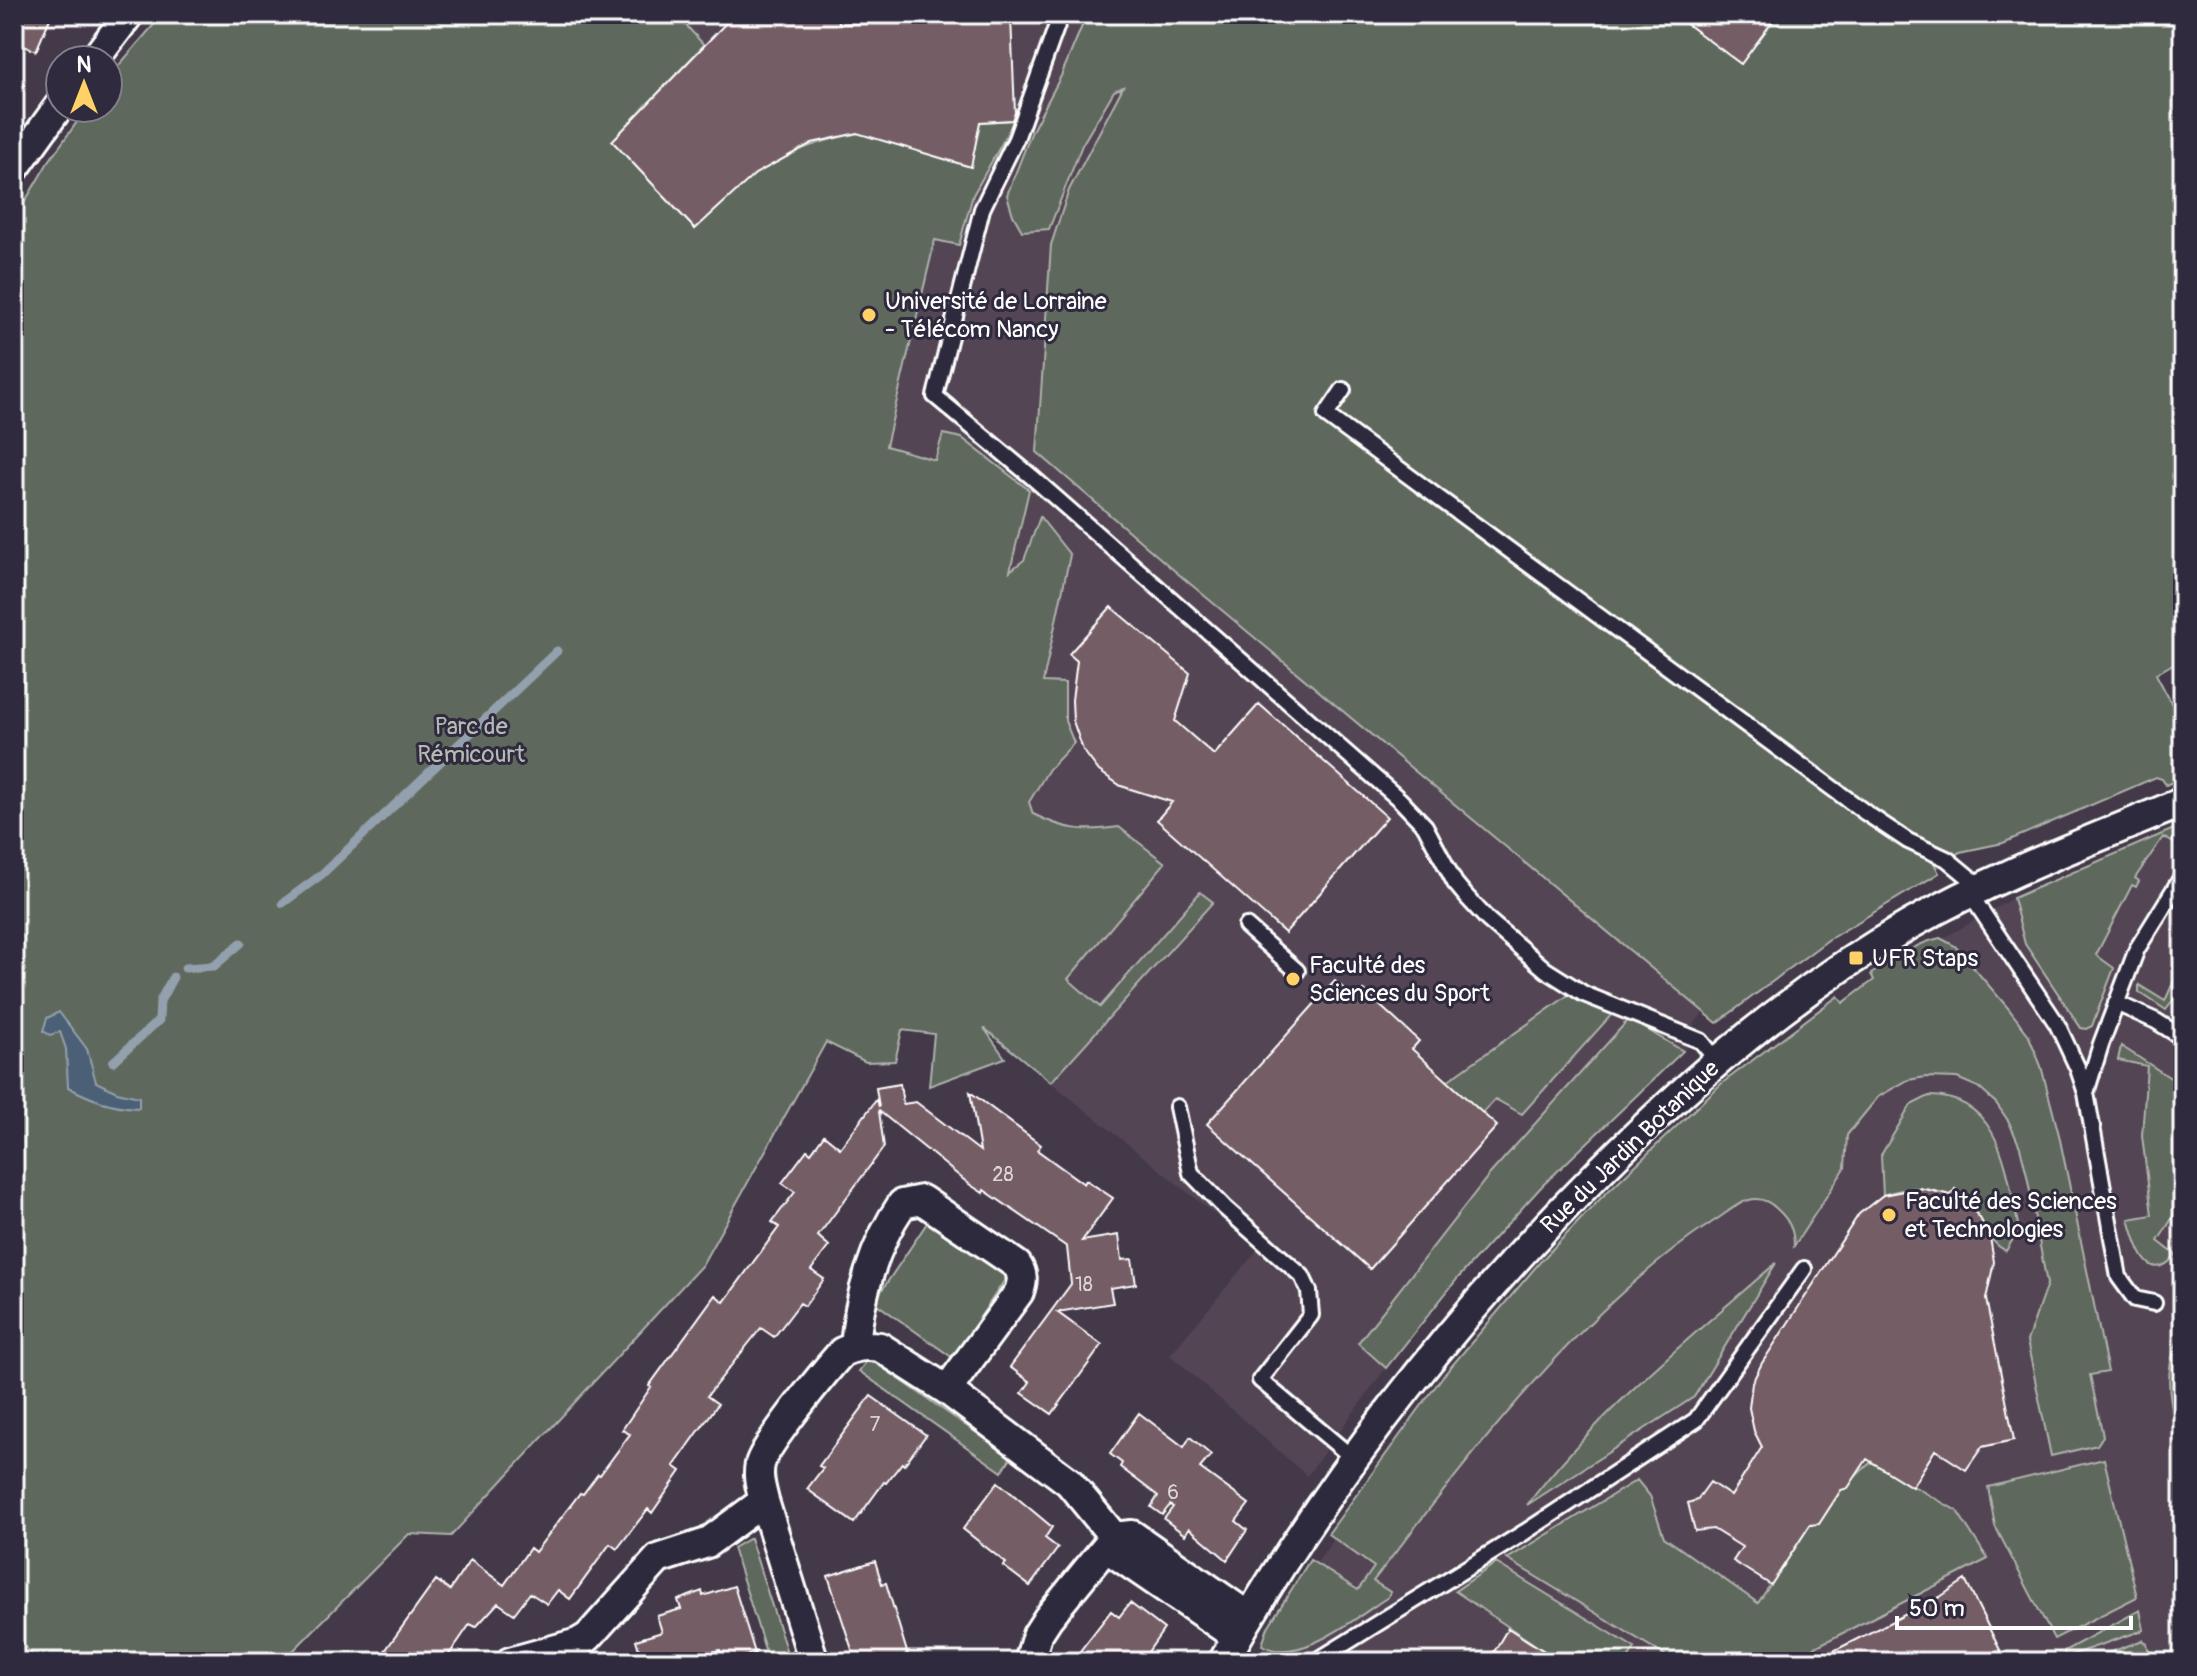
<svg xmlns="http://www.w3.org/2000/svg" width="2197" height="1676" font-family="Pangolin,sans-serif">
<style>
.built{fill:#534452}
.green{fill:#5e675b;stroke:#aeb3ad;stroke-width:2}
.water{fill:#4b6176;stroke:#93a0ad;stroke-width:2}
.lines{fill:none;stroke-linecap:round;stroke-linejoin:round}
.stream{stroke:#93a0ad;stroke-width:9}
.building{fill:#755d66;stroke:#fff;stroke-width:2}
.lane-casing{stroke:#fff;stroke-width:20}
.street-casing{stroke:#fff;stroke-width:34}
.lane{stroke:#2f2a3d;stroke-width:14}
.street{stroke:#2f2a3d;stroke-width:28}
.poi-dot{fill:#ffd166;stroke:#2f2a3d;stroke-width:3}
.labels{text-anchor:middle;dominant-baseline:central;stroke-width:6;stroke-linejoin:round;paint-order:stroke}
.number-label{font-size:20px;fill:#dcd6d9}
.poi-label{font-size:24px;fill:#fff;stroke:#2f2a3d;text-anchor:start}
.park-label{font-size:24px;fill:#b7bbb5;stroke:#2f2a3d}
.street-label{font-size:24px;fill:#fff;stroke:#2f2a3d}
</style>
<rect width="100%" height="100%" fill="#443949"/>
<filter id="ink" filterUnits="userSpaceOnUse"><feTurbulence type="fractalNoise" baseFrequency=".0125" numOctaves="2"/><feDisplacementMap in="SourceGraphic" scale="16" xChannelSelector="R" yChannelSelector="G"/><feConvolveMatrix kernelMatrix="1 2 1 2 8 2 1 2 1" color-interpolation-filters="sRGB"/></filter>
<g filter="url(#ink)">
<path class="built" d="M 392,14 L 1163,14 L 1176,572 L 1704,1012 L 1679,1042 L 1687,1047 L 1542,1186 L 1458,1278 L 1386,1368 L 1307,1476 L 1170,1355 L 1258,1249 L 880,945 L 904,505 Z
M 2183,825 L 2183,1662 L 1256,1662 L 1269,1633 L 1392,1453 L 1930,946 L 2013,898 Z"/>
<path class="green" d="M 163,14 L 676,14 L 704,45 L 612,141 L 695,229 C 714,211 733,189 755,174 C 792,148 834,136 878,130 L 879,139 L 970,167 L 980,122 L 1015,120 L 973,195 L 959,245 L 935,240 L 886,446 L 935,460 L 943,434 L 962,438 L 1029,490 L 1010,571 L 1024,560 L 1040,517 L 1070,555 L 1043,682 L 1065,683 L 1065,721 L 1074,743 L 1049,769 L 1029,802 L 1033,814 C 1065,830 1083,832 1119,827 L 1165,863 L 1068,979 L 1100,1007 L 1200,892 L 1213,902 L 1051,1082 L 984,1028 L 1005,1058 L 929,1086 L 934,1034 L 902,1030 L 895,1061 L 866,1062 L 826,1042 L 702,1265 L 451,1536 L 409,1534 L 282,1662 L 38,1662 L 14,1634 L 14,220 L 47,164 L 87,108 L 108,108 L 108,78 Z
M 1087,14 L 2183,14 L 2183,658 L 2156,674 L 2183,725 L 2183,777 L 2166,785 L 2162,779 L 2156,777 L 2003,843 L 1960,852 L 1935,865 L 1939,873 L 1828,940 L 1717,1023 L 1176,572 L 1037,452 L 1051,245 L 1069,190 L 1123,87 L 1114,91 L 1082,145 L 1049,229 L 1022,231 L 1013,215 L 1007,195 L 1032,131 L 1061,76 Z
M 2183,825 L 2183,836 L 2177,845 L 2163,837 L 2135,878 L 2139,881 L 2136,887 L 2132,885 L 2096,955 L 2114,968 L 2092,1026 L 2086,1029 L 2081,1028 L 2025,944 L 2013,898 Z
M 1940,938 L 1955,946 L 2008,1008 L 2028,1034 L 2041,1066 L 2059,1135 L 2108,1372 L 2090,1375 L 2103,1436 L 2097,1445 L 2051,1456 L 2027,1341 L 2047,1284 L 2027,1175 L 2020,1147 L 2009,1122 L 1996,1103 L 1978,1087 L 1957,1078 L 1926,1077 L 1908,1080 L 1878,1097 L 1847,1135 L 1845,1168 L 1794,1246 C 1794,1230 1789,1220 1777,1209 C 1771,1203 1765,1199 1756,1199 C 1741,1199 1726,1214 1714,1221 C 1578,1310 1472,1455 1373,1581 L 1390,1592 L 1388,1597 C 1358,1616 1298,1667 1262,1645 L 1268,1627 L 1310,1560 L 1358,1590 L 1374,1567 L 1328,1534 L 1443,1376 L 1540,1262 L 1601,1198 L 1721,1084 L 1838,996 L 1843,1003 L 1874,980 L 1871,974 C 1892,961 1915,943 1940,938 Z
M 2183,960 L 2183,987 L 2166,1010 L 2139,992 L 2139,985 L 2165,1001 Z
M 1570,994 L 1614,1012 L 1522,1114 L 1495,1099 L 1482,1113 L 1447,1081 Z
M 1629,1019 L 1683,1051 L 1542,1186 L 1458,1278 L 1386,1368 L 1358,1343 L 1489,1175 Z
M 2121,1046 L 2183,1086 L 2183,1201 L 2158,1241 L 2176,1255 C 2147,1289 2135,1241 2129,1219 L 2152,1215 L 2142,1136 L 2147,1066 L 2118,1060 Z
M 1929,1096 C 2002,1096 2007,1174 2019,1229 L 2006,1251 C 1983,1238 1985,1220 1966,1205 L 1969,1200 L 1954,1191 L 1950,1197 C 1930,1185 1905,1187 1883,1195 L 1881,1155 L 1911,1105 Z
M 929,1220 L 1008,1275 L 953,1358 L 874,1302 Z
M 1776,1263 L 1694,1397 L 1527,1505 C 1597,1413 1688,1339 1776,1263 Z
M 2183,1332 L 2183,1429 L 2177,1431 C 2168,1396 2163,1363 2183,1332 Z
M 869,1358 L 1011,1457 L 1002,1472 L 859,1371 Z
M 2104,1459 L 2137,1597 L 2054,1639 L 1995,1526 L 1988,1487 Z
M 1871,1462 L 1957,1511 L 1988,1559 L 1786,1662 L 1676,1662 L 1507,1559 L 1637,1480 L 1650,1496 L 1664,1537 L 1758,1603 L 1810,1525 L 1819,1523 L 1841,1490 Z
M 750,1538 L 790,1662 L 769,1662 L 733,1548 Z
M 1496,1563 L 1635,1648 L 1626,1662 L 1561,1662 L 1455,1591 Z
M 2140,1610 L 2144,1630 L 2065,1657 L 2064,1651 Z
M 2143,1640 L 2147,1644 L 2151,1662 L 2084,1662 Z"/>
<path class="water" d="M 59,1012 L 87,1049 L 96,1082 L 117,1092 L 139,1097 L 139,1108 C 112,1107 92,1100 68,1087 L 66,1049 L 60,1032 L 50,1035 L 43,1031 L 47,1018 Z"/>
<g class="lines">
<path class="stream" d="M 283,903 L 321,875 L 557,651
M 185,968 L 214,966 L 241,943
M 113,1062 L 159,1020 L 160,1001 L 173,977"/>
</g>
<path class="building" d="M 14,14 L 52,14 L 36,51 L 14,42 Z
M 726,14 L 838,14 L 839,24 L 1011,17 L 1015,113 L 1012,120 L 980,122 L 971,167 L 857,133 L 812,143 L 755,174 L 695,229 L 612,141 L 727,22 Z
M 1673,14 L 1778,14 L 1741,64 Z
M 1111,607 L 1190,673 L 1175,721 L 1214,755 L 1259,704 L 1387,817 L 1285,933 L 1157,820 L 1172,802 L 1121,786 L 1099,771 L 1083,750 L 1073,721 L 1072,700 L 1077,661 L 1069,654 Z
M 1335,981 L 1356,999 L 1364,991 L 1419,1041 L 1412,1049 L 1497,1126 L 1370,1269 L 1207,1124 Z
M 900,1084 L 903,1104 L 916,1102 L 980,1151 L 970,1092 L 1041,1145 L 1037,1150 L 1084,1184 L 1086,1180 L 1113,1198 L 1082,1241 L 1119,1235 L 1122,1260 L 1132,1259 L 1136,1284 L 1110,1288 L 1113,1303 L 1057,1312 L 1102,1345 L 1052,1414 L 1022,1393 L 1030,1382 L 1010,1367 L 1071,1284 L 1067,1247 L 984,1190 L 983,1193 L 969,1184 L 879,1111 L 884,1147 L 818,1236 L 829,1246 L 811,1270 L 824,1279 L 805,1306 L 800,1303 L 774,1337 L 761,1328 L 707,1396 L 718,1404 L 674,1466 L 681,1471 L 652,1513 L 648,1509 L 617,1549 L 610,1544 L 570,1599 L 558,1590 L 547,1604 L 530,1593 L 514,1614 L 498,1603 L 476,1627 L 470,1624 L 444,1662 L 377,1662 L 436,1580 L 450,1590 L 470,1560 L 504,1585 L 530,1548 L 535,1552 L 580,1493 L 583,1494 L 598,1474 L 600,1475 L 630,1434 L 622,1430 L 651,1387 L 649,1386 L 715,1295 L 724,1302 L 779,1227 L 772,1222 L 795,1192 L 782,1183 L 807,1150 L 811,1153 L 824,1135 L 840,1148 L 877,1099 L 879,1107 L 876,1088 Z
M 1919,1188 L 1951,1195 L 1955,1189 L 1980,1218 L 1990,1237 L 1994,1262 L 1986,1299 L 2014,1440 L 1982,1447 L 1966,1470 L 1935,1450 L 1912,1487 L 1867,1459 L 1848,1488 L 1841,1490 L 1819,1524 L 1810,1525 L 1771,1585 L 1733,1561 L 1742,1547 L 1713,1529 L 1695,1531 L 1688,1503 L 1697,1500 L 1710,1482 L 1731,1496 L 1762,1447 L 1754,1431 L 1749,1408 L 1752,1383 L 1762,1363 L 1859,1214 L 1883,1195 Z
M 871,1396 L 926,1435 L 904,1465 L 902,1463 L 886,1483 L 884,1482 L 854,1523 L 807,1489 L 823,1468 L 819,1466 Z
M 1139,1413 L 1184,1447 L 1190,1437 L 1211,1455 L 1200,1468 L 1249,1504 L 1236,1521 L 1247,1530 L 1227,1560 L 1189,1528 L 1185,1535 L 1164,1519 L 1173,1507 L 1170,1505 L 1162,1515 L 1151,1507 L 1158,1496 L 1120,1467 L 1122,1463 L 1110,1454 Z
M 998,1482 L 1052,1527 L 1045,1538 L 1058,1548 L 1030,1586 L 1003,1566 L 1006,1563 L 963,1529 Z
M 875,1561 L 882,1584 L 886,1583 L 910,1662 L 856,1662 L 828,1576 Z
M 1965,1580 L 2006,1662 L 1812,1662 L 1940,1597 Z
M 734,1586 L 755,1653 L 727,1662 L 724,1662 L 720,1650 L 680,1662 L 643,1662 L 636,1640 L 662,1632 L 657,1616 L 681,1609 L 678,1600 L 702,1591 L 703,1596 Z
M 1130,1603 L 1164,1629 L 1141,1662 L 1096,1662 L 1080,1651 L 1111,1611 L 1119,1617 Z
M 1508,1628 L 1561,1662 L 1488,1662 Z"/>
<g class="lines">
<g class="lane-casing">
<path id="lane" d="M 1061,14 L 1016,139 L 982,209 L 935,396 L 1032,477 L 1400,800 L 1425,826 L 1455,883 L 1465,895 L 1488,920 L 1546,970 L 1584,994 L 1701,1041 L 1718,1062
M 1343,390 L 1326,415 L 1866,813 L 1908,841 L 1947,859 L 1982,888
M 1970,894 L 2057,1024 L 2078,1069 L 2086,1093 L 2119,1277 L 2135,1299 L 2154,1303
M 1246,926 L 1297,971
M 2116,1003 L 2156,1021 L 2183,1038
M 2086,1093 L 2101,1044 L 2137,949 L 2183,875
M 1177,1107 L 1191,1173 L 1225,1208 L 1302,1276 L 1309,1291 L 1311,1315 L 1260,1380 L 1354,1459
M 1315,1662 L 1525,1532 L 1696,1420 L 1804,1269"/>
</g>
<g class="street-casing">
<path id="street" d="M 94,60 L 129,14
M 14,169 L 60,105
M 855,1346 C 859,1297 874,1245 902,1204 L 922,1200 L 1017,1265 C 1023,1274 1023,1281 1019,1292 L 947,1390
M 1114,1537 L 1132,1535 L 1249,1617
M 510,1662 L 578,1643 L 588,1637 L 658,1559 L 707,1543 L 764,1501
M 814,1662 L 764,1501 C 761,1488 757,1477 760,1464 C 765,1444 826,1370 842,1352 C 855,1346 865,1345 880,1347 L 947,1390 L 1069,1482 L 1114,1537 L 1117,1555 L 1237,1637
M 1029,1662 L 1037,1635 L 1048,1618 L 1114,1537
M 1223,1662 C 1325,1482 1455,1316 1601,1170 C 1694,1077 1796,989 1911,924 C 1997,875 2092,840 2183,802"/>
</g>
<use href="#lane" class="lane"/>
<use href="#street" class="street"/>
</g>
</g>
<g class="poi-dot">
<circle cx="869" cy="315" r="8"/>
<rect x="1848" y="950" width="16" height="16" rx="4"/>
<circle cx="1293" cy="979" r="8"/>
<circle cx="1889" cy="1215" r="8"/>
</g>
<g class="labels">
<g class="number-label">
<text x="1003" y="1174">28</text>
<text x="1084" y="1284">18</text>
<text x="875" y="1424">7</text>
<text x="1173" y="1492">6</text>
</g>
<g class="poi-label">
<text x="885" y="301">Université de Lorraine<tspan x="885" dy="28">- Télécom Nancy</tspan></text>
<text x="1872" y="958">UFR Staps</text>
<text x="1309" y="965">Faculté des<tspan x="1309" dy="28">Sciences du Sport</tspan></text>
<text x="1905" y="1201">Faculté des Sciences<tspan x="1905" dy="28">et Technologies</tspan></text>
</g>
<g class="park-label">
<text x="471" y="726">Parc de<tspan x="471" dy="28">Rémicourt</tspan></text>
</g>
<g class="street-label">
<text transform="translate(1630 1147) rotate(-44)">Rue du Jardin Botanique</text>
</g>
</g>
<rect width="2197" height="1676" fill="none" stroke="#2f2a3d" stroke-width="48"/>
<rect x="24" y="24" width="2149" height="1628" fill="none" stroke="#fff" stroke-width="3" filter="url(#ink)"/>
<g transform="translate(84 84)"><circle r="38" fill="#2f2a3d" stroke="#827f8b" stroke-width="2"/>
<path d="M0-6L14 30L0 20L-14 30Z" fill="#ffd166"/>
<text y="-12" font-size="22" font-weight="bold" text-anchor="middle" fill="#ffffff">N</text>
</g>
<path d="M1897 1616v12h234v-12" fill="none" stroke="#ffffff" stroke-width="4"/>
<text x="1909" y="1616" font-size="24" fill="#ffffff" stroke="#2f2a3d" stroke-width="6" paint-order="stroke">50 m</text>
</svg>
